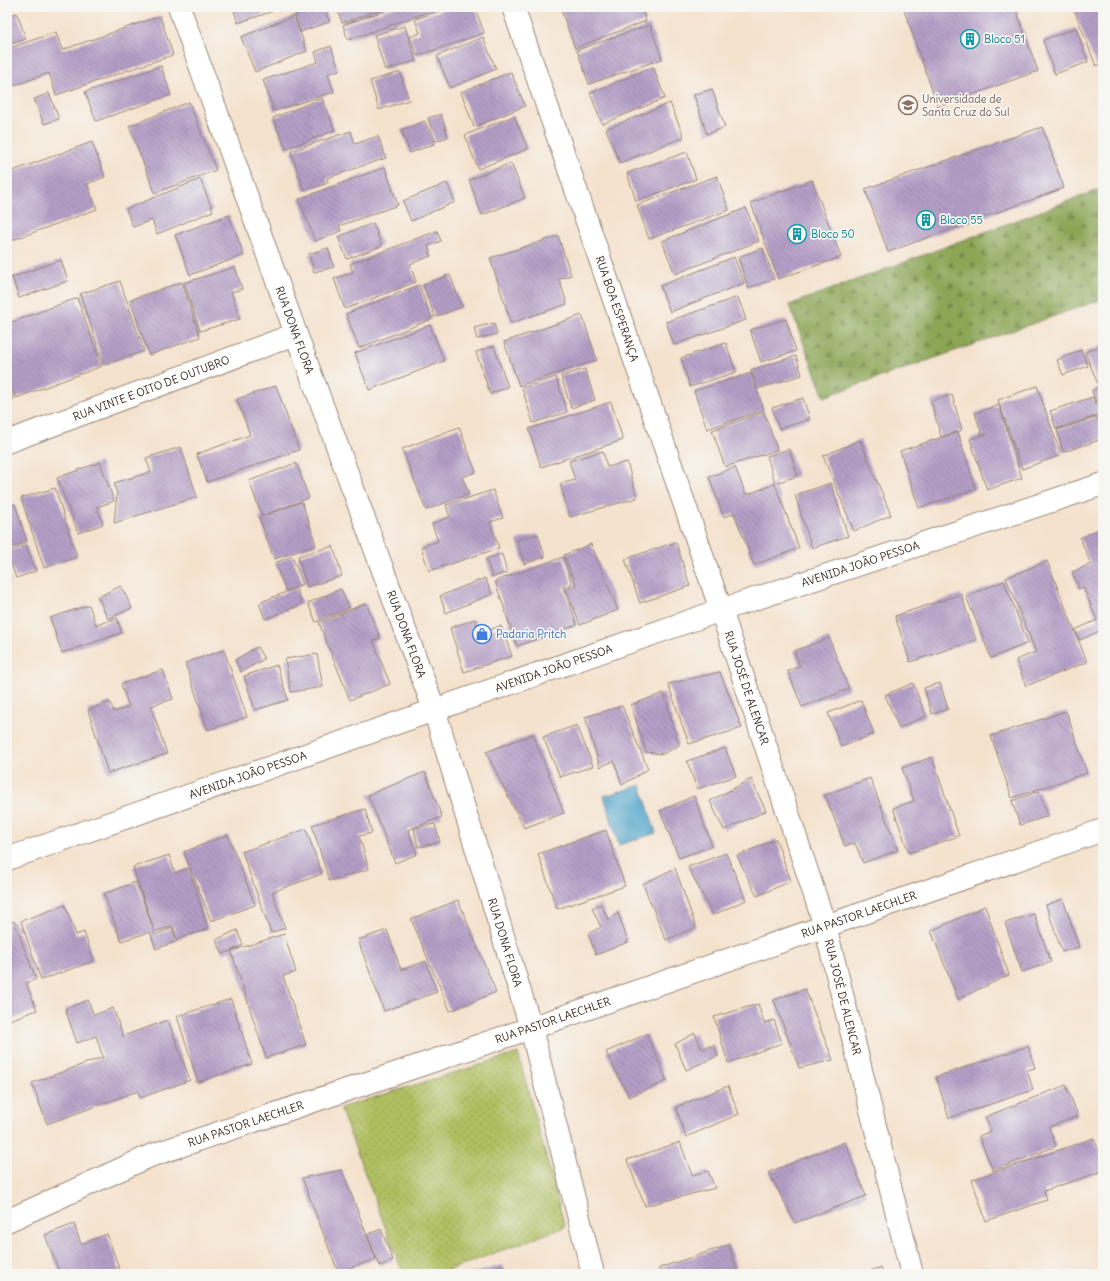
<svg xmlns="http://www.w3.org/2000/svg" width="1110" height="1281" font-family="Delius,sans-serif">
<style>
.forest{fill:url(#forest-firs);stroke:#64683a}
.garden{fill:url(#garden-dots);stroke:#767440}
.water{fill:#4fa4cb;stroke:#456774}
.building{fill:url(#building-back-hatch)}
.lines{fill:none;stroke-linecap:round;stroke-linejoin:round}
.street-casing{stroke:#988676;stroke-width:24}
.secondary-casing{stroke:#988676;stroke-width:24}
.street{stroke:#fff;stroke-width:22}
.secondary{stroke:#fff;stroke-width:22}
.labels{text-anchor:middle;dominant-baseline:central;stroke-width:3.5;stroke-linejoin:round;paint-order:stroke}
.culture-label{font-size:11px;fill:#0d838f;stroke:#f6f6f2;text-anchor:start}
.education-label{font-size:11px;fill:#785e54;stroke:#f6f6f2;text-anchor:start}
.street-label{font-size:11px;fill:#3b2a1e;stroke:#f6f6f2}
.shop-label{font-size:11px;fill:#366cbe;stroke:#f6f6f2;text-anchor:start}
</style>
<defs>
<pattern id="forest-firs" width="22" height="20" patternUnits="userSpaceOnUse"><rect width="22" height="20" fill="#8ca657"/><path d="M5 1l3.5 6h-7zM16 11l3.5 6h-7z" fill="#748747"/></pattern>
<pattern id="garden-dots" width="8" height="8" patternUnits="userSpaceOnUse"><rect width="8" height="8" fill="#b0bf61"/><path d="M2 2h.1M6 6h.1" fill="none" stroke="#909b4f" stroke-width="1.8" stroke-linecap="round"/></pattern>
<pattern id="building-back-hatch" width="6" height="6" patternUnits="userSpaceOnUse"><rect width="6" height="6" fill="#b49fc7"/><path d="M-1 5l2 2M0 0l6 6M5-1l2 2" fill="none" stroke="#9482a1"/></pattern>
</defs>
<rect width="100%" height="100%" fill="#f6f6f2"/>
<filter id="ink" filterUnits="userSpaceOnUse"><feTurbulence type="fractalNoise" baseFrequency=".025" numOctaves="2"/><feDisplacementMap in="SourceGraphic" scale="8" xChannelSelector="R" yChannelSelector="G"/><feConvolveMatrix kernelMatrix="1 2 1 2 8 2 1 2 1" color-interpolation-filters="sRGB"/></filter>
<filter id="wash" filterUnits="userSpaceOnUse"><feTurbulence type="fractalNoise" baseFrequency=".012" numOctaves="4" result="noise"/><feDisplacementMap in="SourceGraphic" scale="16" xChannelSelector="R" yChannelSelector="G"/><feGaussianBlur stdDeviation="0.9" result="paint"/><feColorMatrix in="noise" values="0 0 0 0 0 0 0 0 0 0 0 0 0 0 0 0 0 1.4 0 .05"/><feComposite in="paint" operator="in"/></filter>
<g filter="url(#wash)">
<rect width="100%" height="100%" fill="#f5e2cd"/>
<path class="forest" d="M 1103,188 L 1103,299 L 824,397 L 789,305 Z"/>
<path class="garden" d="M 518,1053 L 565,1227 L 438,1274 L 403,1274 L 340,1108 Z"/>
<path class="water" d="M 641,785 L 656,833 L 619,845 L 604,796 Z"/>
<g id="blocks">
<path class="building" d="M 233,7 L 285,7 L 238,23 Z
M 317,7 L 325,7 L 329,22 L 300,32 L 295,15 Z
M 337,7 L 389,7 L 342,23 Z
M 395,7 L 442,7 L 348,40 L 343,25 Z
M 450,7 L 475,7 L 484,33 L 417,56 L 410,37 L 420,33 L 415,19 Z
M 569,7 L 641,7 L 646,21 L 575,48 L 561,10 Z
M 903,7 L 1015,7 L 1038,71 L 938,107 Z
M 1079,7 L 1103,7 L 1103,63 L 1096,66 L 1074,9 Z
M 17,13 L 26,39 L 7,45 L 7,16 Z
M 160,16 L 173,55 L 56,95 L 49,73 L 7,88 L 7,49 L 56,32 L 62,50 Z
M 294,16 L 307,51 L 255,72 L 241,37 Z
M 650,25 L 662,59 L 589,84 L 577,50 Z
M 405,26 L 416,61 L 385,70 L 374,35 Z
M 1076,28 L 1088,62 L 1055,74 L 1043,40 Z
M 483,37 L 496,69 L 450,88 L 437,56 Z
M 331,46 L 339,70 L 328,74 L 334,92 L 274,111 L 263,80 L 318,62 L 315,52 Z
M 161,66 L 171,95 L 96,121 L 85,92 Z
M 653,67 L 665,98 L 602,124 L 590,93 Z
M 400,72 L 409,100 L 379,110 L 370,81 Z
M 511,72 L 525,106 L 474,127 L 461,92 Z
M 712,89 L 725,127 L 707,134 L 694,95 Z
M 49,93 L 59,119 L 44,124 L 34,99 Z
M 322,98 L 335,130 L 286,149 L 273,118 Z
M 189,102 L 216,170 L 155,193 L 129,126 Z
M 670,103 L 684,137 L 620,163 L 606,129 Z
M 441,114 L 448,137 L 435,141 L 428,118 Z
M 514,116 L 528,149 L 478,169 L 465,135 Z
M 425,121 L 434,144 L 410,153 L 401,130 Z
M 1042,127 L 1064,188 L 888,252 L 865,189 Z
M 351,131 L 355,144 L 378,136 L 386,158 L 327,178 L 328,183 L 304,191 L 291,151 Z
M 92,142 L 105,177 L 87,184 L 97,209 L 7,242 L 7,173 Z
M 687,152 L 696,179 L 636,201 L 627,173 Z
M 511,163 L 525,198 L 482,215 L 469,180 Z
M 385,167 L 398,205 L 339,226 L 341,231 L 315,241 L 299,199 Z
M 717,176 L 729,210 L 649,239 L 637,205 Z
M 200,179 L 213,211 L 157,234 L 152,220 L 133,227 L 126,209 Z
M 812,180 L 841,257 L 778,279 L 751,203 Z
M 447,183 L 455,202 L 411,221 L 403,201 Z
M 746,208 L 759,241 L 675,274 L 662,241 Z
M 229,215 L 244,255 L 190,275 L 175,235 Z
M 373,223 L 382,246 L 347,259 L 338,237 Z
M 437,231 L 441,241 L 428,246 L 431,256 L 410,264 L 416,282 L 345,309 L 334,279 L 353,272 L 350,264 Z
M 558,236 L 571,275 L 559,279 L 567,304 L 511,323 L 490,258 Z
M 328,248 L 334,267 L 314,272 L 309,254 Z
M 763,248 L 774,279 L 748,288 L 738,257 Z
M 734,257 L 744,283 L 670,312 L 660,286 Z
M 61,260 L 68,281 L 19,298 L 12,277 Z
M 235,267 L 242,289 L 231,292 L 240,319 L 200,331 L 184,283 Z
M 450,275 L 462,307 L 435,317 L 423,285 Z
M 120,281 L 144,351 L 104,365 L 80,294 Z
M 182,282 L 200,337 L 149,355 L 130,300 Z
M 419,285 L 432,319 L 359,348 L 346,314 Z
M 738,297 L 746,320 L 674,345 L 666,322 Z
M 77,298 L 102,366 L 16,398 L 7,375 L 7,324 Z
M 582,315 L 597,360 L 519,386 L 504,342 Z
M 786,319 L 796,351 L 761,362 L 750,330 Z
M 494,323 L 497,334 L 477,339 L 474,328 Z
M 430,325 L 444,361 L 369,390 L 355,353 Z
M 726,343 L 736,372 L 690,387 L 681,358 Z
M 1103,345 L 1103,426 L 1099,415 L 1056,429 L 1050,411 L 1093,397 L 1096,405 L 1097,404 L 1092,391 L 1099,387 L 1085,352 Z
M 494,346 L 508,387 L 490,394 L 476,352 Z
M 1081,350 L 1088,366 L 1063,375 L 1057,360 Z
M 796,356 L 802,375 L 757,389 L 751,370 Z
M 585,369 L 595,400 L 571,408 L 561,376 Z
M 751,373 L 764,410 L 707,429 L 694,391 Z
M 556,377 L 567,412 L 533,423 L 522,388 Z
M 7,380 L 14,399 L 7,402 Z
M 276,386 L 299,450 L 207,482 L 197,454 L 250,435 L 237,399 Z
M 1037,386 L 1061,455 L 1022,469 L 998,400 Z
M 952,395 L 962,430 L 941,437 L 931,401 Z
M 803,398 L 810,419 L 779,429 L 772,408 Z
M 611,402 L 623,440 L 541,467 L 529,429 Z
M 999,405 L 1022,478 L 987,490 L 970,439 L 987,434 L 982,435 L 975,413 Z
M 764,412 L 777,450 L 725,467 L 712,430 Z
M 1097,417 L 1103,439 L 1063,452 L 1057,430 Z
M 459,427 L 476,472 L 462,477 L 469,494 L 426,510 L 402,449 Z
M 958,432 L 976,489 L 919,508 L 900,451 Z
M 860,440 L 891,515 L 854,531 L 823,456 Z
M 181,447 L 197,497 L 114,523 L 117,494 L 114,483 L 151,472 L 146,458 Z
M 789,449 L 798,476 L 775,483 L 767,456 Z
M 603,451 L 607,467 L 627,462 L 637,498 L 570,517 L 560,484 L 575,480 L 569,461 Z
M 100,462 L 114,501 L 97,507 L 103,524 L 78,533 L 57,478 Z
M 296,463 L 309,498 L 262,516 L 249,481 Z
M 735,467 L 746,495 L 775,484 L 799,548 L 754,565 L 734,513 L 724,517 L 709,477 Z
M 831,483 L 848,536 L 812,548 L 795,495 Z
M 55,488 L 77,557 L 44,568 L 21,498 Z
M 493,490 L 503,518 L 490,522 L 499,548 L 429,571 L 421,547 L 438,541 L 432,524 L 450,517 L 446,505 Z
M 302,502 L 316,545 L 274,559 L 259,517 Z
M 15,504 L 27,542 L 7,549 L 7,507 Z
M 1102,528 L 1103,629 L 1080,640 L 1075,630 L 1097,620 L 1083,587 L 1079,589 L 1072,572 L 1091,564 L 1080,538 Z
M 538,534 L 545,557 L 524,564 L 517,540 Z
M 676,542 L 690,586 L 640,603 L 625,559 Z
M 591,544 L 618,610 L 580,625 L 566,589 L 576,585 L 564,555 Z
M 26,545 L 36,571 L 16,578 L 7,552 Z
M 333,546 L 342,576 L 307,587 L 298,556 Z
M 502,554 L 507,573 L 492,577 L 486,559 Z
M 292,556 L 303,584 L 286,591 L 275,563 Z
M 563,557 L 572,584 L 563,587 L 577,625 L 517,646 L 495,581 Z
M 1047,561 L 1087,662 L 1026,686 L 1016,660 L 1036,652 L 1006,578 Z
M 7,568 L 11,580 L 7,581 Z
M 485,578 L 492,594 L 446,613 L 440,596 Z
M 1004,581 L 1028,643 L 991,658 L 966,596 Z
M 121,586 L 132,608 L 108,619 L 98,597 Z
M 296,588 L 302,604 L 265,619 L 259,603 Z
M 341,589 L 349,608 L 316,622 L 308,603 Z
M 961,594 L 976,640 L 910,662 L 895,616 Z
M 366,603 L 380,638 L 373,641 L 390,684 L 350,700 L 319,623 Z
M 89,605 L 96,625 L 117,618 L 122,633 L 62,653 L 50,618 Z
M 475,619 L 480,633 L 501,626 L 512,656 L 464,672 L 450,628 Z
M 829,638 L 849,689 L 802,707 L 788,671 L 800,666 L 794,651 Z
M 257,647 L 264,659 L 241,672 L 235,660 Z
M 224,650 L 247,717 L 208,730 L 185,663 Z
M 317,654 L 323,687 L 291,692 L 285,659 Z
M 277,665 L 288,700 L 255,710 L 244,676 Z
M 163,670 L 173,699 L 151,706 L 167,754 L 108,773 L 88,710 L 110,702 L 114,712 L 129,707 L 121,684 Z
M 720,672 L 742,728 L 689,744 L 668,684 Z
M 913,683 L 926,716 L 899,728 L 885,695 Z
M 940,683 L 948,709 L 932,714 L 924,688 Z
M 664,693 L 679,745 L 663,754 L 646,752 L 631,705 Z
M 861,700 L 874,734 L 841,747 L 828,713 Z
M 622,706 L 648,769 L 622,785 L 614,761 L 600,767 L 585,717 Z
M 1066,711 L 1087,773 L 1012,798 L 991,736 Z
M 577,725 L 593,766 L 560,777 L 543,737 Z
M 533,734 L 564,813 L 524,828 L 486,752 Z
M 725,748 L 736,776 L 697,789 L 687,761 Z
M 932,757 L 959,836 L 909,853 L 893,808 L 914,801 L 902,768 Z
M 425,772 L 442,817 L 408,830 L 417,854 L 395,863 L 368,795 Z
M 870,778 L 898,850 L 863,863 L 855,843 L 845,846 L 825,795 Z
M 751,779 L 766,811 L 724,830 L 710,801 Z
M 1039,791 L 1048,816 L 1020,825 L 1012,801 Z
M 694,796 L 712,846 L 679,858 L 660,811 Z
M 365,809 L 372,833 L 359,836 L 369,869 L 329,881 L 312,825 Z
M 435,824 L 440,842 L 418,847 L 414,828 Z
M 306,829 L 322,874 L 272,892 L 285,928 L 271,933 L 242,852 Z
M 606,830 L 625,886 L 557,909 L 538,854 Z
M 228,835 L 255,905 L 211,921 L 184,852 Z
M 776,839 L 791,881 L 757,896 L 737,856 Z
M 726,853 L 746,900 L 713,915 L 688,867 Z
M 169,855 L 175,873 L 189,868 L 208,929 L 177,939 L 173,926 L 154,932 L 155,935 L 172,928 L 177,941 L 156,949 L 150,932 L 121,941 L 104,894 L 136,882 L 154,930 L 133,867 Z
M 675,868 L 696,927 L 666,940 L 643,884 Z
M 1063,899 L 1079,947 L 1062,952 L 1046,905 Z
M 458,900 L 496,992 L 450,1011 L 411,919 Z
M 601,904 L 608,920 L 618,913 L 628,942 L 596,955 L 588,934 L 601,927 L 592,908 Z
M 65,905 L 76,935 L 84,932 L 94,961 L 41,980 L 21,921 Z
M 985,906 L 1009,975 L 958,999 L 931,931 Z
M 1034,914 L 1051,962 L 1022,972 L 1005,923 Z
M 14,921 L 36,979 L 26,983 L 37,1010 L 7,1021 L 7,924 Z
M 237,930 L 243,945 L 223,954 L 216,940 Z
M 387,930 L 401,970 L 426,961 L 437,992 L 384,1011 L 358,940 Z
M 284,934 L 296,972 L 283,976 L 306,1045 L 266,1058 L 231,951 Z
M 805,989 L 833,1060 L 799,1068 L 774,1000 Z
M 231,999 L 252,1064 L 198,1082 L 177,1016 Z
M 88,1000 L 94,1015 L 113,1008 L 123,1036 L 168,1020 L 190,1080 L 140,1098 L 138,1091 L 47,1124 L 32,1083 L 103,1057 L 96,1036 L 77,1043 L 65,1009 Z
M 758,1004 L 764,1023 L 774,1020 L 782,1043 L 728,1063 L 714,1017 Z
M 695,1033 L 702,1049 L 714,1045 L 718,1056 L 686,1070 L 675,1044 Z
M 647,1034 L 667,1081 L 629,1097 L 606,1052 Z
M 1028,1046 L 1035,1068 L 1027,1070 L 1033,1090 L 949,1118 L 936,1077 Z
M 1066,1085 L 1078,1116 L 1049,1127 L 1056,1146 L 993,1171 L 979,1136 L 991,1131 L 985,1117 Z
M 728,1086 L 739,1114 L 686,1137 L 676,1107 Z
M 1094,1138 L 1103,1163 L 1103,1171 L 1044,1191 L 1047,1200 L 986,1221 L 972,1180 Z
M 680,1142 L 692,1175 L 708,1171 L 715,1188 L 645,1206 L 627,1160 Z
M 845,1142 L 866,1196 L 795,1223 L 769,1172 Z
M 342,1170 L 376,1259 L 338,1272 L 302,1178 Z
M 74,1224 L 81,1244 L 107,1234 L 121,1274 L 60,1274 L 45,1235 Z
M 381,1229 L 393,1260 L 380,1266 L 367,1235 Z
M 729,1245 L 738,1274 L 662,1274 L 659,1268 Z
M 503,1265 L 506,1274 L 469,1274 Z
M 881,1267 L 883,1274 L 862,1274 Z"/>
</g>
</g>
<g filter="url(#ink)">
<use href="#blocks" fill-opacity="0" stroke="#988676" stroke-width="1"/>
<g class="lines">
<g class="street-casing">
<g id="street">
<path id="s1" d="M 179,7 L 296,334 L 434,709 L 531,1028 L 593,1274"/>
<path id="s2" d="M 7,442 L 296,334"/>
<path id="s3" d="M 721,610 L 825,926 L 912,1274"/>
<path id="s4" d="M 7,1221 L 150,1156 L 531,1028 L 1103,830"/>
</g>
</g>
<g class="secondary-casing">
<g id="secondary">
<path id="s5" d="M 513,7 L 721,610"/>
<path id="s6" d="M 7,859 L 721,610 L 1103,484"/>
</g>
</g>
<use href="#street" class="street"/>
<use href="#secondary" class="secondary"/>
</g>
</g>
<defs>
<g id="building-ring" transform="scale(1)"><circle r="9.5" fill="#f6f6f2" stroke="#0f9aa8" stroke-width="1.5"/><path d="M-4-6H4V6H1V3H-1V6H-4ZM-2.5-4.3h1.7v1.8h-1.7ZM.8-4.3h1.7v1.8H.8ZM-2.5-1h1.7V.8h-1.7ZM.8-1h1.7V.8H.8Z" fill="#0f9aa8"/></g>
<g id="university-ring" transform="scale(1)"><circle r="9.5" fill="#f6f6f2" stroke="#8d6e63" stroke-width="1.5"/><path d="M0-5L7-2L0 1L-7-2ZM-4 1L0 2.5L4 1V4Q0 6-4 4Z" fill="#8d6e63"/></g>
<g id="shop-ring" transform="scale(1)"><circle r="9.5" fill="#f6f6f2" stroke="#3f7fe0" stroke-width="1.5"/><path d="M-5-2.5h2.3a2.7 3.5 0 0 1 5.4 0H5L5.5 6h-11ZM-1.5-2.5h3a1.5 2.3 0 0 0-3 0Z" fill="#3f7fe0"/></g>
</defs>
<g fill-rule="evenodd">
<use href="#building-ring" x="970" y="39"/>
<use href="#university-ring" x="908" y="105"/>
<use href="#building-ring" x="926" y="220"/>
<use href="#building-ring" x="797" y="234"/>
<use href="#shop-ring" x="482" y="634"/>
</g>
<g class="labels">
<g class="culture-label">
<text x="984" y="39">Bloco 51</text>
<text x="940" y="220">Bloco 55</text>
<text x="811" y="234">Bloco 50</text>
</g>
<g class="education-label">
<text x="922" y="99">Universidade de<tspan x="922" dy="13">Santa Cruz do Sul</tspan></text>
</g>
<g class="street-label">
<text stroke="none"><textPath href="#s5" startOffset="319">RUA BOA ESPERANÇA</textPath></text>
<text stroke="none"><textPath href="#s1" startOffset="343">RUA DONA FLORA</textPath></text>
<text stroke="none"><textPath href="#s2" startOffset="154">RUA VINTE E OITO DE OUTUBRO</textPath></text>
<text stroke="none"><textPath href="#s6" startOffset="903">AVENIDA JOÃO PESSOA</textPath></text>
<text stroke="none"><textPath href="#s1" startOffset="667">RUA DONA FLORA</textPath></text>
<text stroke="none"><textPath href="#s6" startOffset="579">AVENIDA JOÃO PESSOA</textPath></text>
<text stroke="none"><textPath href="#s3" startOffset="82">RUA JOSÉ DE ALENCAR</textPath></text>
<text stroke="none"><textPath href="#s6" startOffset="255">AVENIDA JOÃO PESSOA</textPath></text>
<text stroke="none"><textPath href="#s4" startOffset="906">RUA PASTOR LAECHLER</textPath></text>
<text stroke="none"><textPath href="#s1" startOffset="991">RUA DONA FLORA</textPath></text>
<text stroke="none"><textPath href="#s3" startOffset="406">RUA JOSÉ DE ALENCAR</textPath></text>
<text stroke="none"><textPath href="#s4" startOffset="582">RUA PASTOR LAECHLER</textPath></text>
<text stroke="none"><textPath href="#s4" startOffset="258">RUA PASTOR LAECHLER</textPath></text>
</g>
<g class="shop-label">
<text x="496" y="634">Padaria Pritch</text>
</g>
</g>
<rect width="1110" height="1281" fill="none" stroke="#f6f6f2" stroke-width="24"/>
</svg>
